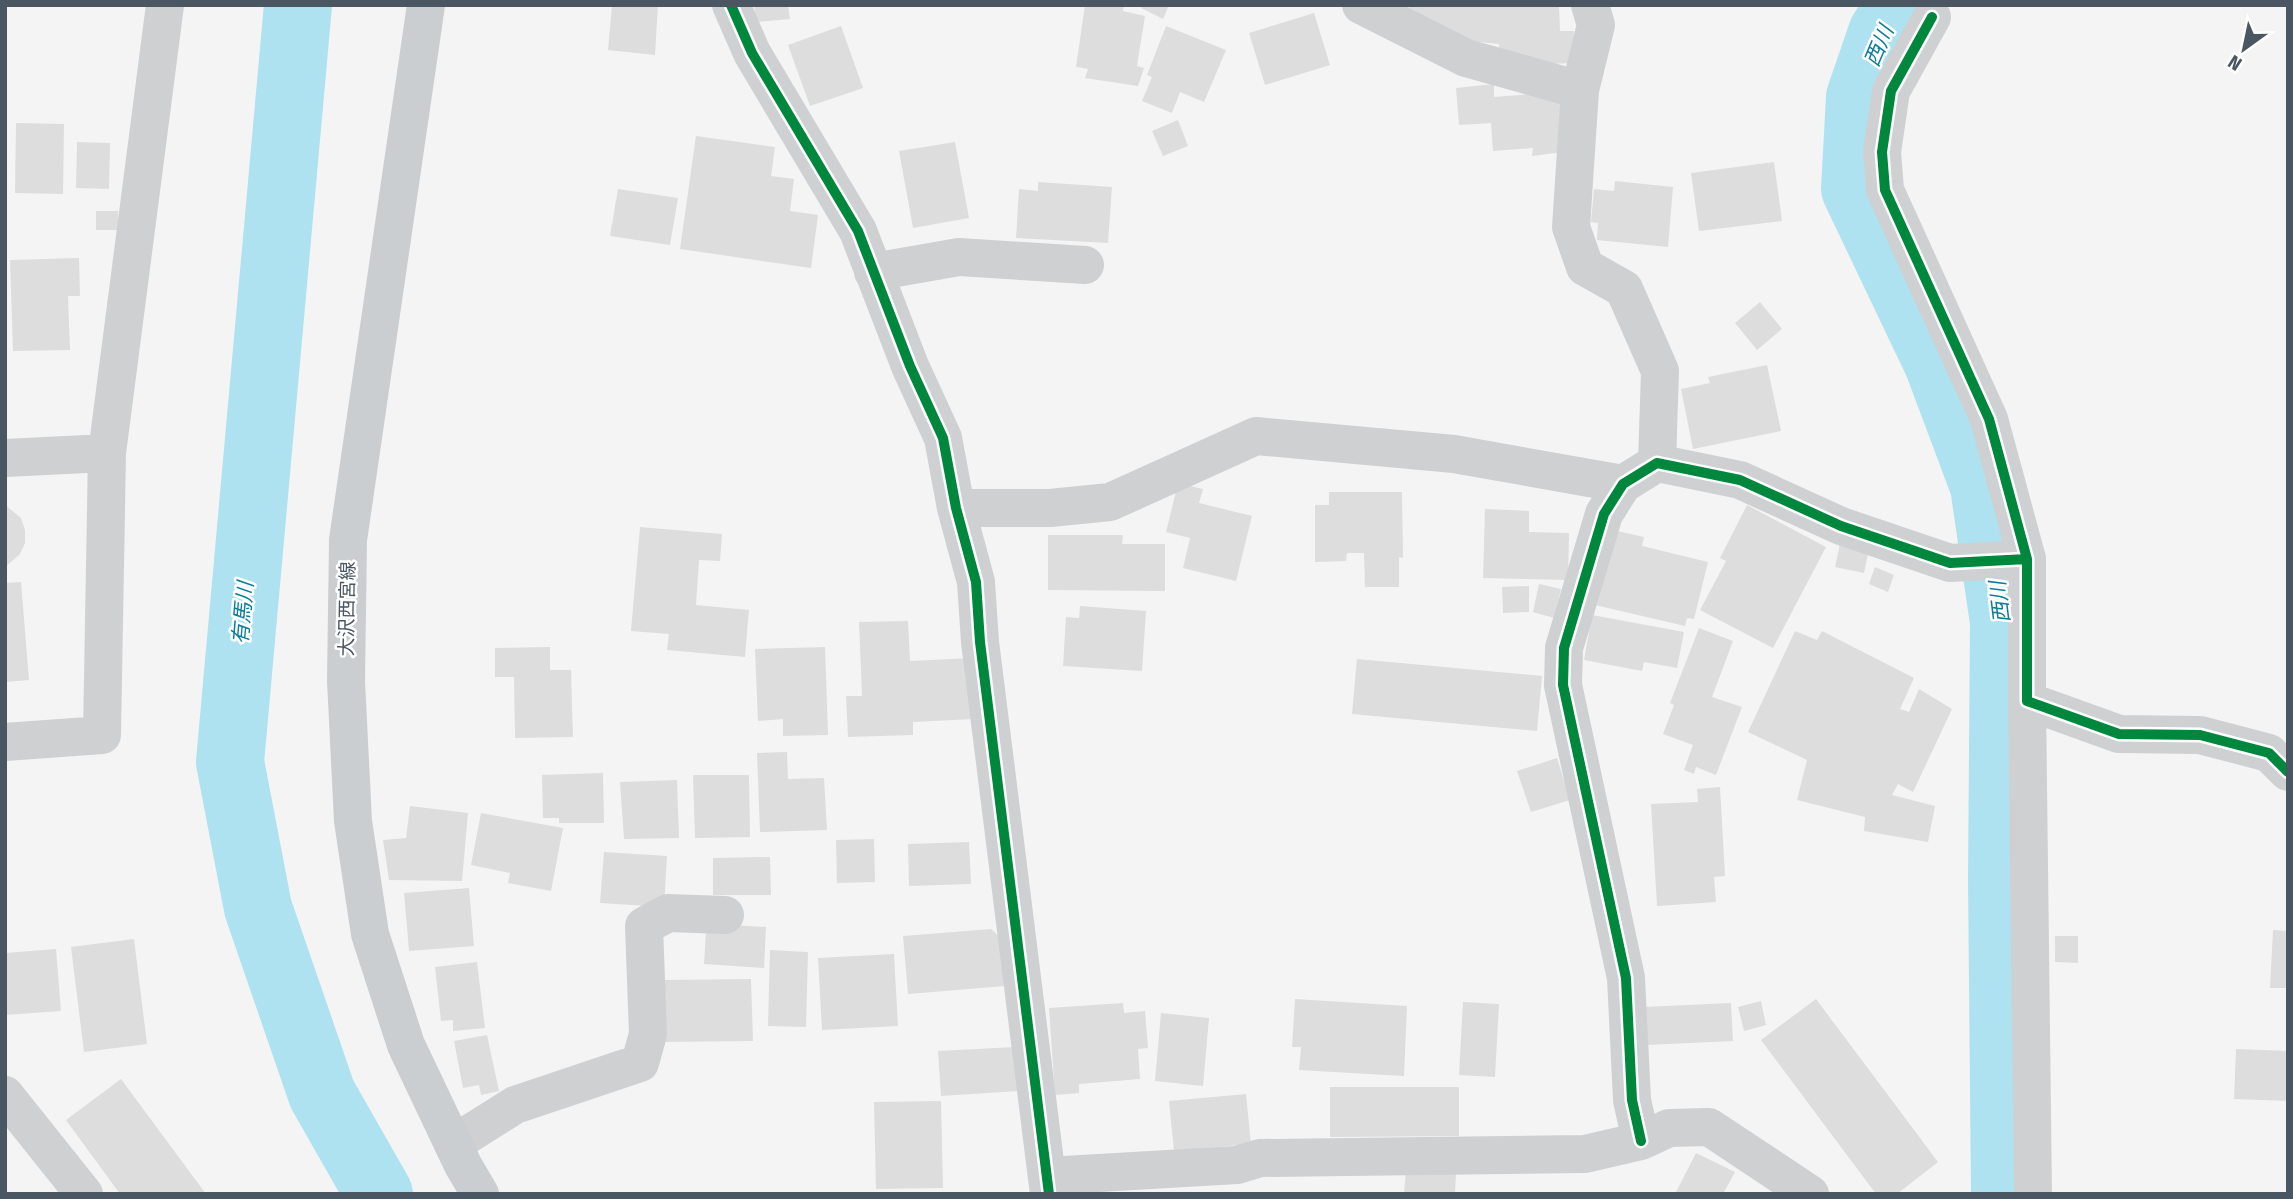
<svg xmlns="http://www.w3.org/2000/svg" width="2293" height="1199" font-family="'Fira Sans Condensed','Noto Sans JP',sans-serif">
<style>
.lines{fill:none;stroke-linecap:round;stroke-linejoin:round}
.river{stroke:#aee2f0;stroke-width:68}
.building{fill:#ddddde}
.minor{stroke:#ced0d2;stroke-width:38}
.primary{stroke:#caced1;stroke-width:38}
.cycleway-casing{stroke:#fff;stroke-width:15}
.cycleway{stroke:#00873e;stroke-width:10}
.labels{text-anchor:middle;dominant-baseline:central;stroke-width:5;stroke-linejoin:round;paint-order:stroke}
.street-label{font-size:19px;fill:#4a5661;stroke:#fff}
.water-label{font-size:21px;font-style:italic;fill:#0c7c9b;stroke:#fff}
</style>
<rect width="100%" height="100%" fill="#f4f4f4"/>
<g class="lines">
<path class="river" d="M 298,5 L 230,762 L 258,908 L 322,1094 L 379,1194
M 1900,5 L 1882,33 L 1860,97 L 1855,189 L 1938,363 L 1984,486 L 2004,622 L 2002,880 L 2005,1194"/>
</g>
<path class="building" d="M 612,5 L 658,5 L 655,55 L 608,50 Z
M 754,5 L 788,5 L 790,19 L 756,22 Z
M 1085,5 L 1124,5 L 1123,11 L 1145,16 L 1137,66 L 1144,68 L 1138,86 L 1085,78 L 1088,69 L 1076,67 Z
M 1142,5 L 1169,5 L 1163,19 L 1141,8 Z
M 1409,5 L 1559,5 L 1560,31 L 1574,31 L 1573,63 L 1545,64 L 1499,52 L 1499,44 L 1469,41 L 1409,8 Z
M 1314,13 L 1330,65 L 1265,85 L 1249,33 Z
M 841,26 L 863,88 L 810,106 L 788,45 Z
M 1166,26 L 1226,50 L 1204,102 L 1180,92 L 1172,113 L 1142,101 L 1152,77 L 1147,75 Z
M 1494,84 L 1494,97 L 1568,91 L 1563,152 L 1532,156 L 1533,148 L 1493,151 L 1491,123 L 1459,125 L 1456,88 Z
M 1178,120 L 1188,146 L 1163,156 L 1152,131 Z
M 16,123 L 64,124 L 63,194 L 15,193 Z
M 696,136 L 775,147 L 771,176 L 794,179 L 790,211 L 818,215 L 811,268 L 680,249 Z
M 77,142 L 110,143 L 109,189 L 76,188 Z
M 955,142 L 969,218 L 913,228 L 899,151 Z
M 1774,162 L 1782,221 L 1699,231 L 1691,173 Z
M 1615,181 L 1673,187 L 1668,247 L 1597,240 L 1598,223 L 1591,222 L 1594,189 L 1614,191 Z
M 1038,182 L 1112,187 L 1108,243 L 1016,238 L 1019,189 L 1038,191 Z
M 618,189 L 678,198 L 670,245 L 610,236 Z
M 96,211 L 118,211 L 118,230 L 96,230 Z
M 79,258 L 80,296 L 68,296 L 70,350 L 13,351 L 10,260 Z
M 1760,302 L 1782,329 L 1757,350 L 1735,323 Z
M 1767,365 L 1781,431 L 1693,449 L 1681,389 L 1710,383 L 1708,377 Z
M 1178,483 L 1203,489 L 1199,503 L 1252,516 L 1236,581 L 1183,568 L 1190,538 L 1166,532 Z
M 1329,492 L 1402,492 L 1403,558 L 1399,557 L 1399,587 L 1365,587 L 1364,553 L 1347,553 L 1346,561 L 1315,562 L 1315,505 L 1329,505 Z
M 5,505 L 21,518 L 25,530 L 25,543 L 20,554 L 5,567 Z
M 1747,505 L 1826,547 L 1773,648 L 1700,610 L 1726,561 L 1720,558 Z
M 1485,509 L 1529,511 L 1529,532 L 1569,533 L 1568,580 L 1483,578 Z
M 640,527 L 722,534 L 720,561 L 699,560 L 696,605 L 749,610 L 745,657 L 667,650 L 669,634 L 631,631 Z
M 1613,530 L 1644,537 L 1642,546 L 1708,562 L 1694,619 L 1687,618 L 1685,626 L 1595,605 Z
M 1048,535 L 1123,535 L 1122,544 L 1165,544 L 1165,591 L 1048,590 Z
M 1841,539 L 1870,545 L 1864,573 L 1835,567 Z
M 1875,567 L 1894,575 L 1888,592 L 1869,584 Z
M 21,582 L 29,680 L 5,682 L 5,583 Z
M 1539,584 L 1561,589 L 1554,618 L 1533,612 Z
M 1529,586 L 1529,612 L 1503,613 L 1502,587 Z
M 1080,606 L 1146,611 L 1142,671 L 1063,666 L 1066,617 L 1079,618 Z
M 1592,615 L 1684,632 L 1677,668 L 1644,662 L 1642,671 L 1584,660 Z
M 908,621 L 910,661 L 971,658 L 973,719 L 913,722 L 913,735 L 848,737 L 846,696 L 862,696 L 859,622 Z
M 1699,628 L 1733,641 L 1712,697 L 1742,707 L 1716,775 L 1696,767 L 1694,774 L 1684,770 L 1693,745 L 1663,734 L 1674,705 L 1670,703 Z
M 1795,631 L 1817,640 L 1822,631 L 1914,678 L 1900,709 L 1909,712 L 1919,689 L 1952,709 L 1913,792 L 1898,784 L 1892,795 L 1935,806 L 1928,842 L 1864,831 L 1865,817 L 1797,800 L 1807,760 L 1748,732 Z
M 550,647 L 550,670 L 571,670 L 573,737 L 515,738 L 514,677 L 495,677 L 495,648 Z
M 825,647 L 828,735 L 783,736 L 783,719 L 758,721 L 755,649 Z
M 1357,659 L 1542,676 L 1537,731 L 1352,714 Z
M 787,752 L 788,779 L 824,778 L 827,830 L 760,832 L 757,753 Z
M 1557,758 L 1570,800 L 1531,812 L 1517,771 Z
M 603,773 L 604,823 L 559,823 L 559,818 L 543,818 L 542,775 Z
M 693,775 L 749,775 L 750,837 L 695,838 Z
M 677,780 L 679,838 L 624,839 L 620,782 Z
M 1720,787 L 1725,876 L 1714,877 L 1716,902 L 1657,906 L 1651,804 L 1698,802 L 1697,789 Z
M 410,806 L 468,813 L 462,881 L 389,880 L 383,840 L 406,838 Z
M 481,813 L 563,828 L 551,891 L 508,883 L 510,873 L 471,865 Z
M 874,839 L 875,882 L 837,883 L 836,840 Z
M 969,842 L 971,884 L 909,886 L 908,844 Z
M 604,852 L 667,856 L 664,907 L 600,903 Z
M 770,857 L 771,895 L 713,895 L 713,858 Z
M 469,888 L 474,946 L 409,951 L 404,893 Z
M 732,925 L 766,927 L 764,968 L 704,964 L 706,931 Z
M 991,929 L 1001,938 L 1005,986 L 908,994 L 903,936 Z
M 2273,930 L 2288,931 L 2288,988 L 2270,988 Z
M 2055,936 L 2078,936 L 2078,963 L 2055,962 Z
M 134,939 L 147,1044 L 84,1052 L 71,947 Z
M 56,949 L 61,1011 L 5,1015 L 5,953 Z
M 770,950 L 808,952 L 806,1027 L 768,1026 Z
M 894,954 L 898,1026 L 822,1030 L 818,958 Z
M 477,962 L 485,1028 L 453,1031 L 453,1020 L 441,1021 L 435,967 Z
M 751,979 L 753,1041 L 663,1042 L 662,980 Z
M 1295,999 L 1407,1006 L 1404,1076 L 1299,1070 L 1301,1047 L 1292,1047 Z
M 1816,999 L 1938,1162 L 1897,1194 L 1876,1194 L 1761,1040 Z
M 1761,1001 L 1766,1025 L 1744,1031 L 1738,1007 Z
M 1463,1002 L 1499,1004 L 1495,1077 L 1459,1075 Z
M 1123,1003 L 1124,1013 L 1145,1011 L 1148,1048 L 1138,1049 L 1140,1079 L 1079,1084 L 1079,1093 L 1055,1095 L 1049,1008 Z
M 1731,1003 L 1733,1041 L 1646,1045 L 1644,1007 Z
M 1161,1013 L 1209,1018 L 1203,1086 L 1155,1081 Z
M 487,1035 L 499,1091 L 481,1095 L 479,1085 L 463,1088 L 454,1041 Z
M 1015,1047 L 1018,1091 L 941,1096 L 938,1051 Z
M 2236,1049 L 2288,1051 L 2288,1101 L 2234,1099 Z
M 121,1079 L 206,1194 L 120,1194 L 66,1120 Z
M 1330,1087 L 1459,1087 L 1459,1136 L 1330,1137 Z
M 1246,1094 L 1251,1144 L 1174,1151 L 1169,1101 Z
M 941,1101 L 943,1188 L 876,1189 L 874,1102 Z
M 1696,1153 L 1735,1172 L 1723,1194 L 1675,1194 Z
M 1406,1169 L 1456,1173 L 1455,1194 L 1404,1194 Z"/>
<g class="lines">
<path class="minor" d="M 731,5 L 752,53 L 858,231 L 910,366 L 943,438 L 956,508 L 976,582 L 980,642 L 1049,1194
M 1361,5 L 1466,58 L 1580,90
M 1590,5 L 1596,25 L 1580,90 L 1571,227 L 1585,267 L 1624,289 L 1660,371 L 1657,463
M 1932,17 L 1891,91 L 1882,152 L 1885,190 L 1989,419 L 2027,559 L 2027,701 L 2119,734 L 2200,735 L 2269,753 L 2288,772
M 873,272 L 959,257 L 1085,265
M 5,458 L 107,453
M 956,508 L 1050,508 L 1110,502 L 1256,436 L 1454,454 L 1623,484
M 2027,701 L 2033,1194
M 5,742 L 102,735 L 107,453 L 165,5
M 5,1095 L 84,1194
M 1641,1141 L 1632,1100 L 1626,978 L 1563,685 L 1564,648 L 1604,514 L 1623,484 L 1657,463 L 1740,480 L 1841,526 L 1950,563 L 2027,559
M 453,1144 L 515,1105 L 640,1063 L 648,1034 L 644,926 L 668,913 L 725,915
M 1047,1176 L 1237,1165 L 1260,1158 L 1585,1154 L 1641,1141 L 1669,1128 L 1709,1127 L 1810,1194"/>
<path class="primary" d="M 426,5 L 348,540 L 346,681 L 353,821 L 370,934 L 406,1045 L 463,1165 L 480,1194"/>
<g class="cycleway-casing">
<path id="cycleway" d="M 731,5 L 752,53 L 858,231 L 910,366 L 943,438 L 956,508 L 976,582 L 980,642 L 1049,1194
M 1932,17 L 1891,91 L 1882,152 L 1885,190 L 1989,419 L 2027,559 L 2027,701 L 2119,734 L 2200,735 L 2269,753 L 2288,772
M 1641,1141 L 1632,1100 L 1626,978 L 1563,685 L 1564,648 L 1604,514 L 1623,484 L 1657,463 L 1740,480 L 1841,526 L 1950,563 L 2027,559"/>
</g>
<use href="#cycleway" class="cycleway"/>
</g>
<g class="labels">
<g class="street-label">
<text transform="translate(347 609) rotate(-89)">大沢西宮線</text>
</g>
<g class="water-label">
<text transform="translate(1879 46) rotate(-67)">西川</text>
<text transform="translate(2000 602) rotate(-97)">西川</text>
<text transform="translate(243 613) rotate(-85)">有馬川</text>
</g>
</g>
<rect width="2293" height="1199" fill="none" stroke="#4a5661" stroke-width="14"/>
<g transform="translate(2244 49) rotate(213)" stroke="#ffffff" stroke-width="5" paint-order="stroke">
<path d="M0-5L12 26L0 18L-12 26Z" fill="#4a5661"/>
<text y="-10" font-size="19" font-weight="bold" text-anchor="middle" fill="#4a5661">N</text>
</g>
</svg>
